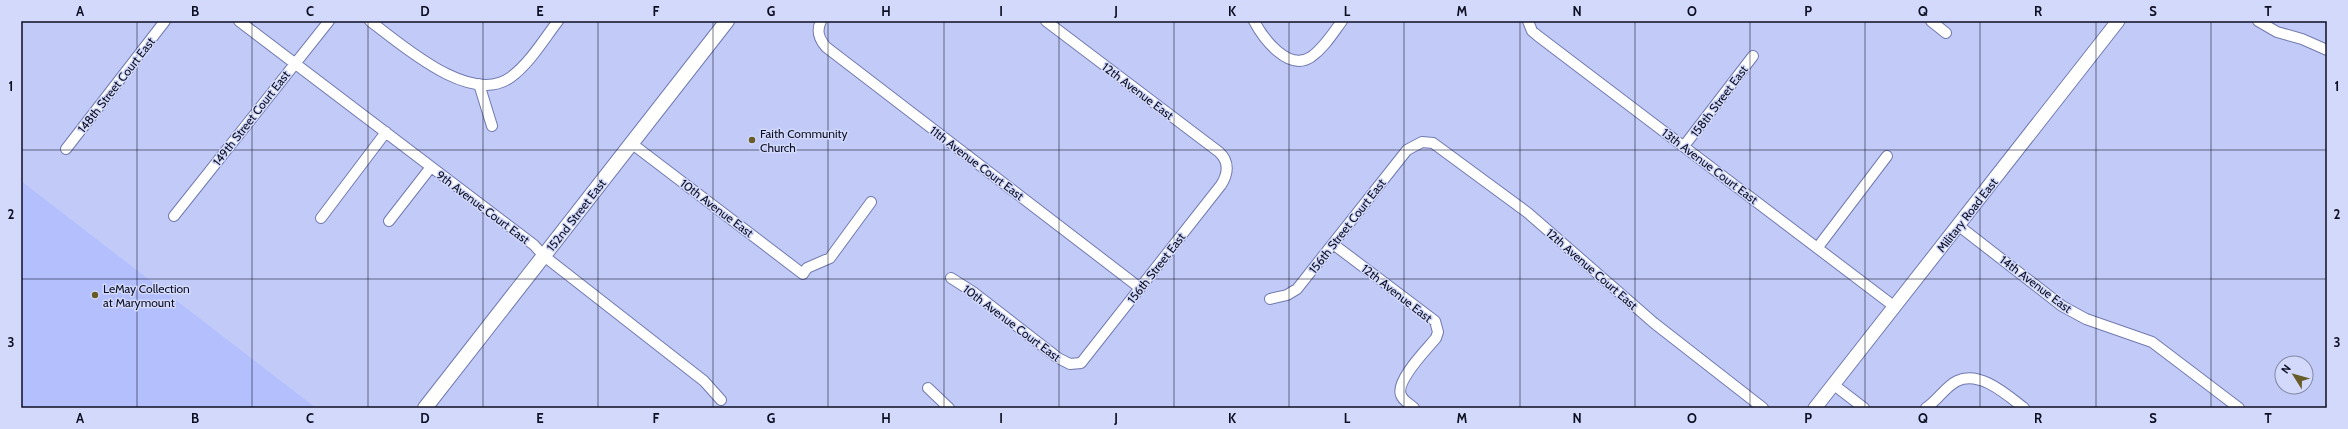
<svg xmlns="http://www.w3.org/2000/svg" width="2348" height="429" font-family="Cabin,sans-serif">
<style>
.built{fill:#b4bffe}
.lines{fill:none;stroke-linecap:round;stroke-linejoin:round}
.minor-casing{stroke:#717aae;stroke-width:12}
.tertiary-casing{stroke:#717aae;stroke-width:15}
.secondary-casing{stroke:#717aae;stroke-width:16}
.minor{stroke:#fff;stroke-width:10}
.tertiary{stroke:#fff;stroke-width:13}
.secondary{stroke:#fff;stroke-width:14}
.grid{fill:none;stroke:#0c0e21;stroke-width:1;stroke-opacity:0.55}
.poi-dot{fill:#685c29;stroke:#d2d9fb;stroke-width:1.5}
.labels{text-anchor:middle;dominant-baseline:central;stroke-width:3;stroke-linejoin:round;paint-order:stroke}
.street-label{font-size:12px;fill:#0c0e21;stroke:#d2d9fb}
.poi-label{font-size:12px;fill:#0c0e21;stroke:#d2d9fb;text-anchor:start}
.neatline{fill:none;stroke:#0c0e21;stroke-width:1.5}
.grid-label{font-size:13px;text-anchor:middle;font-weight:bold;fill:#0c0e21}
</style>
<rect width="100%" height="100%" fill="#c2cbf8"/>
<path class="built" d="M 21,181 L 316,408 L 21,408 Z"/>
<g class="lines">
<g class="minor-casing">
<path id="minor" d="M 239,21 L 534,245 L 544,256 L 704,381 L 721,400
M 370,21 C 401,44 471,107 511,77 C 530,63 544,39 558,21
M 821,21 C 816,31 819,39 826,47 L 1140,288
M 1254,21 C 1263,38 1288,72 1311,57 C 1324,48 1333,33 1342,21
M 1528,21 L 1532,31 L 1538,36 L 1895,307
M 1931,21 L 1946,33
M 2258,21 L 2277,32 L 2302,39 L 2327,50
M 479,84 L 492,126
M 631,143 L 803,274 L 807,268 L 830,258 L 871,202
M 1684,146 L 1753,56
M 66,149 L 165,21
M 174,216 L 329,21
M 321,218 L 386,132
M 389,221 L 431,167
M 1959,226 L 2062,306 L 2086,319 L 2152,342 L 2239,408
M 1333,244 L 1435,321 L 1438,332 L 1436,338 C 1427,349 1395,381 1401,395 C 1403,401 1410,404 1414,408
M 1818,247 L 1887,156
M 951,278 L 973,292 L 1058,358 L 1070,364 L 1081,363 L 1221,185 C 1228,174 1230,162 1219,152 L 1046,21
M 1270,299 L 1287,295 L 1297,289 L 1407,150 L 1422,142 L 1433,143 L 1528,213 L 1654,323 L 1763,408
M 1834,385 L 1864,408
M 928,388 L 949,408
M 1926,408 C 1937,401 1946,386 1957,381 C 1980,370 2007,395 2024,408"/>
</g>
<g class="tertiary-casing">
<path id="tertiary" d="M 1815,408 L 2118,21"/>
</g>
<g class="secondary-casing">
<path id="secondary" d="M 425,408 L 727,21"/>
</g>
<use href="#minor" class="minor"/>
<use href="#tertiary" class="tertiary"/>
<use href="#secondary" class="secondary"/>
</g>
<path class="grid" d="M 137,21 L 137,408M 252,21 L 252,408M 368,21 L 368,408M 483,21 L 483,408M 598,21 L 598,408M 713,21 L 713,408M 828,21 L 828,408M 944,21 L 944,408M 1059,21 L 1059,408M 1174,21 L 1174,408M 1289,21 L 1289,408M 1404,21 L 1404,408M 1520,21 L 1520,408M 1635,21 L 1635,408M 1750,21 L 1750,408M 1865,21 L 1865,408M 1980,21 L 1980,408M 2096,21 L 2096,408M 2211,21 L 2211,408M 21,150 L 2327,150M 21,279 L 2327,279"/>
<g class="poi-dot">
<circle cx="752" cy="140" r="4"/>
<circle cx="95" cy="295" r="4"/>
</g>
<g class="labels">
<g class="street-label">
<text transform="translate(116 85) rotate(-52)">148th Street Court East</text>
<text transform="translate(1138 91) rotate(37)">12th Avenue East</text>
<text transform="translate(1719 101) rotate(-53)">158th Street East</text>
<text transform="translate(251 118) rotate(-52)">149th Street Court East</text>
<text transform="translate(977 163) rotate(37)">11th Avenue Court East</text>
<text transform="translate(1710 166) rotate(37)">13th Avenue Court East</text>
<text transform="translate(483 207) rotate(37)">9th Avenue Court East</text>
<text transform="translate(717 208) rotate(37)">10th Avenue East</text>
<text transform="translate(576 215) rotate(-52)">152nd Street East</text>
<text transform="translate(1967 215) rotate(-52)">Military Road East</text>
<text transform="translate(1347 226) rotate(-52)">156th Street Court East</text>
<text transform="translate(1156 268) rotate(-52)">156th Street East</text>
<text transform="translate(1592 269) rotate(41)">12th Avenue Court East</text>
<text transform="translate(2036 284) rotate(37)">14th Avenue East</text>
<text transform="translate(1397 293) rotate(38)">12th Avenue East</text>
<text transform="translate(1012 323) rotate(37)">10th Avenue Court East</text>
</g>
<g class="poi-label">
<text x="760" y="133">Faith Community<tspan x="760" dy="14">Church</tspan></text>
<text x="103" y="288">LeMay Collection<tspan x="103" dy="14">at Marymount</tspan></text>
</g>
</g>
<rect width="2348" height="429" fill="none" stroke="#d2d9fb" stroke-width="44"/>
<g transform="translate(2294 375) rotate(307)"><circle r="19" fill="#d2d9fb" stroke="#8388a4"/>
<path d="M0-3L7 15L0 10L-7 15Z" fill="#685c29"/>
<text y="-6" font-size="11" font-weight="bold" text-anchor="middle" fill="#0c0e21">N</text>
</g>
<rect x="22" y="22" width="2304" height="385" class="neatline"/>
<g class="grid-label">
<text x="80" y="16">A</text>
<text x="195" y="16">B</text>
<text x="310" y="16">C</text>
<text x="425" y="16">D</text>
<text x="540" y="16">E</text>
<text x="656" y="16">F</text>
<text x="771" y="16">G</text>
<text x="886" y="16">H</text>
<text x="1001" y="16">I</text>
<text x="1116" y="16">J</text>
<text x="1232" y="16">K</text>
<text x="1347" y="16">L</text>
<text x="1462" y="16">M</text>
<text x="1577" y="16">N</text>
<text x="1692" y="16">O</text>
<text x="1808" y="16">P</text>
<text x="1923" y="16">Q</text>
<text x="2038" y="16">R</text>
<text x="2153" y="16">S</text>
<text x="2268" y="16">T</text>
<text x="11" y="91">1</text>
<text x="2337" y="91">1</text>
<text x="11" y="219">2</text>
<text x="2337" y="219">2</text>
<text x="11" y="347">3</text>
<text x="2337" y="347">3</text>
<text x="80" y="423">A</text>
<text x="195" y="423">B</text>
<text x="310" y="423">C</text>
<text x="425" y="423">D</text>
<text x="540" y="423">E</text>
<text x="656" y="423">F</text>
<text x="771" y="423">G</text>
<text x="886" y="423">H</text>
<text x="1001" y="423">I</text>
<text x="1116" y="423">J</text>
<text x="1232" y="423">K</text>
<text x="1347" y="423">L</text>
<text x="1462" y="423">M</text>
<text x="1577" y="423">N</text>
<text x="1692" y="423">O</text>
<text x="1808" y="423">P</text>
<text x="1923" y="423">Q</text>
<text x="2038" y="423">R</text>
<text x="2153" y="423">S</text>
<text x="2268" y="423">T</text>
</g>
</svg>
